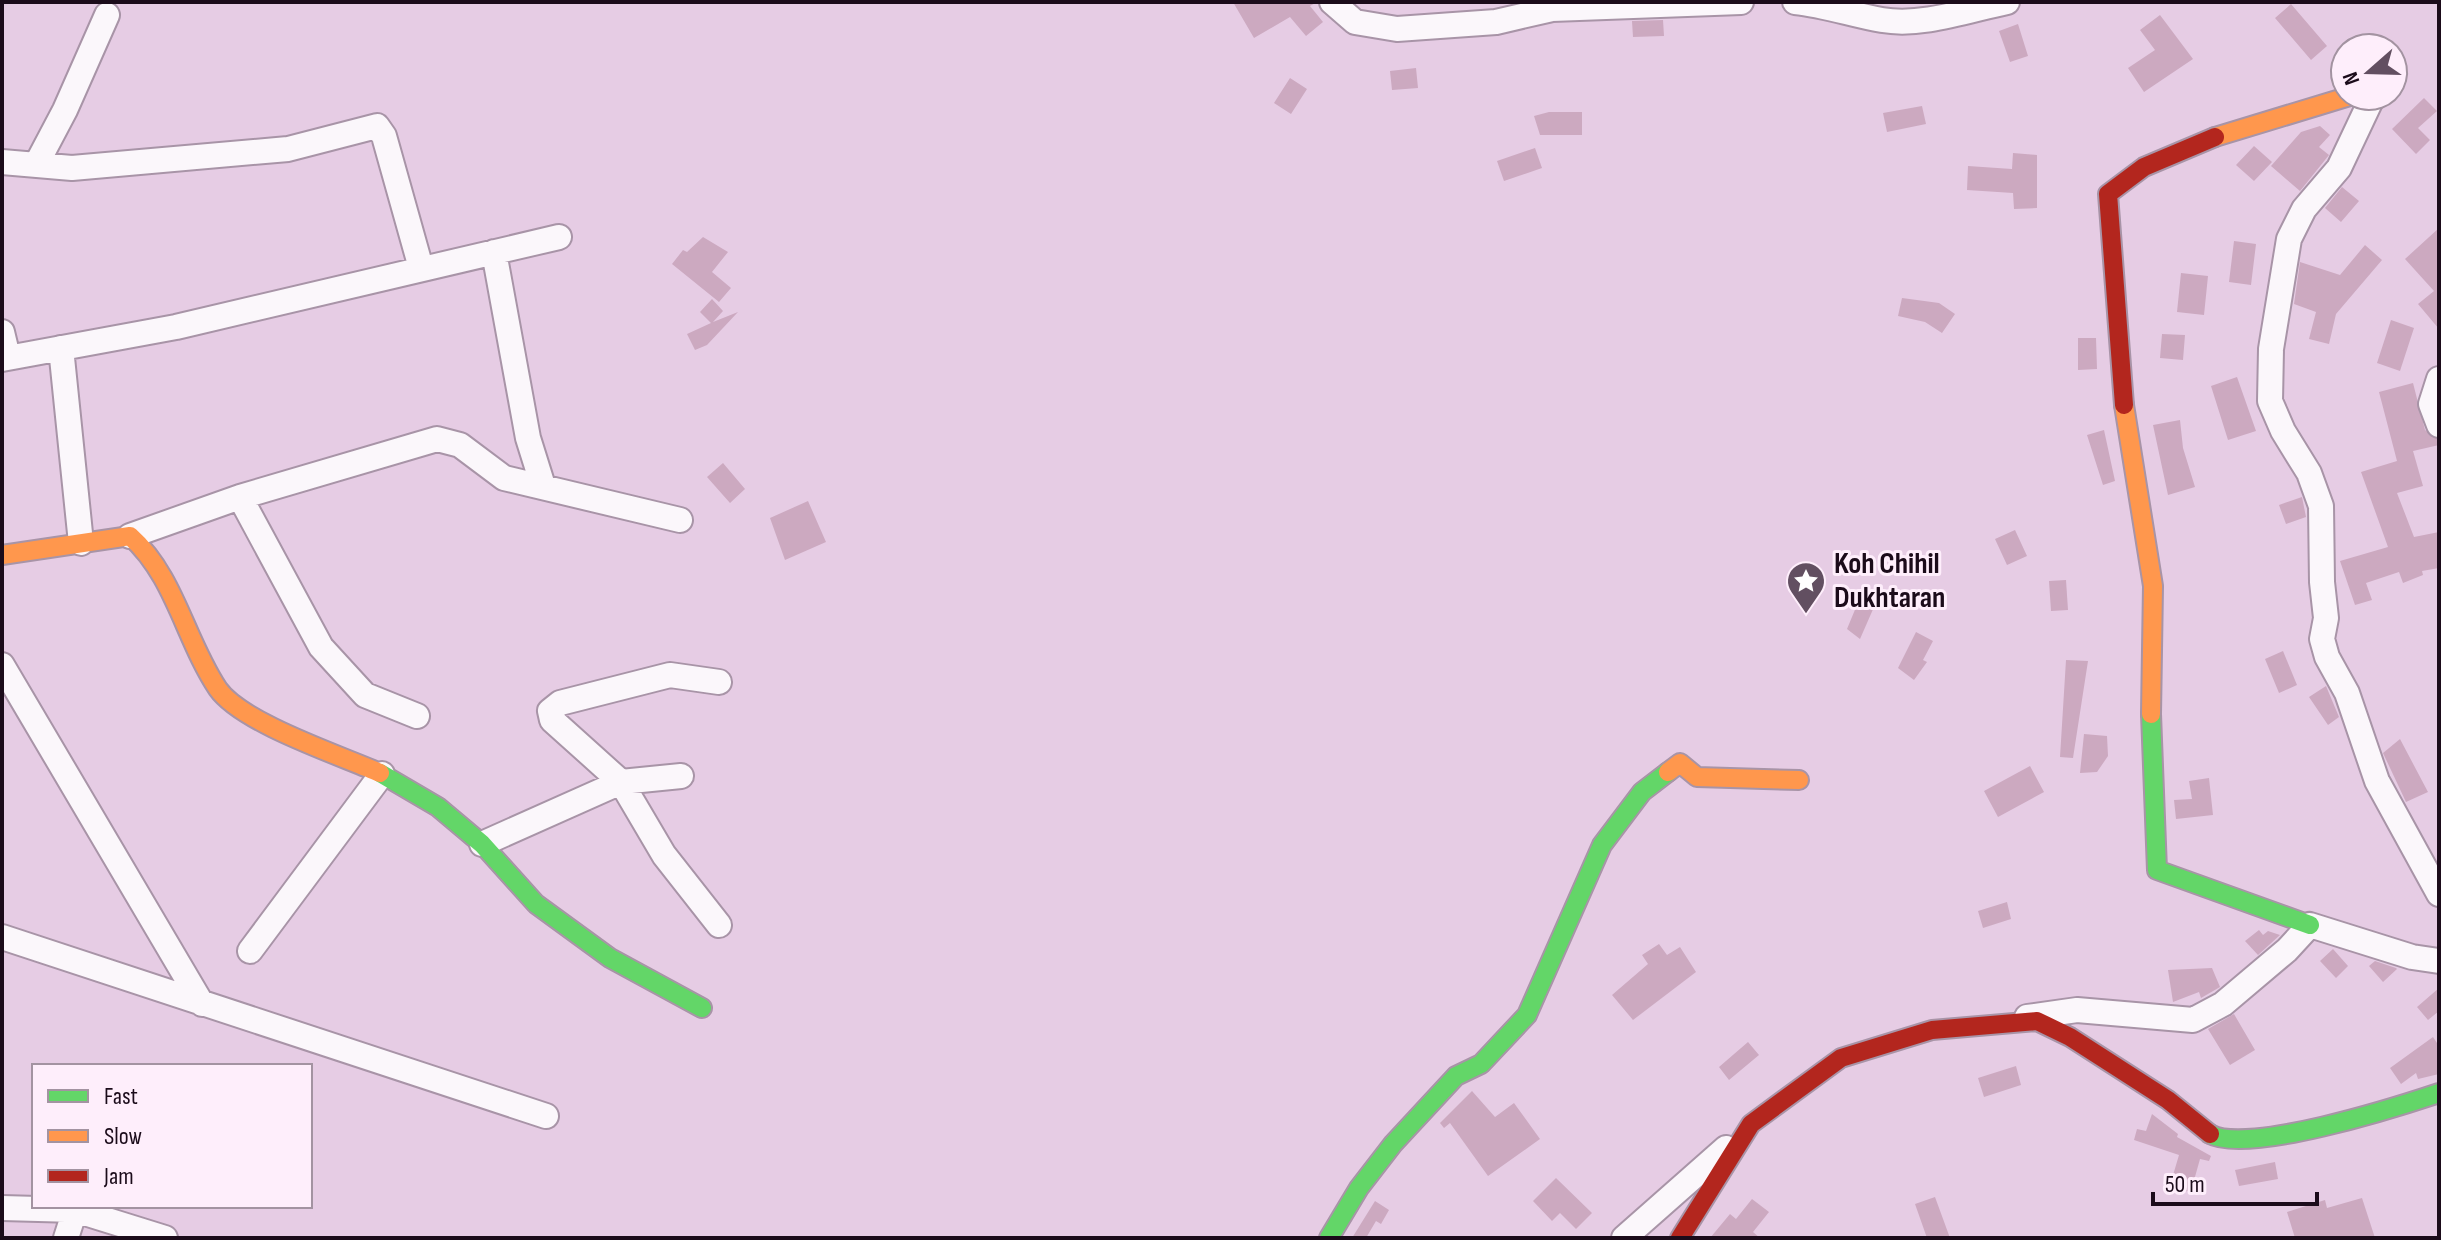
<svg xmlns="http://www.w3.org/2000/svg" width="2441" height="1240" font-family="'Sofia Sans Condensed',sans-serif">
<style>
.building{fill:#cca9c0}
.lines{fill:none;stroke-linecap:round;stroke-linejoin:round}
.street-casing{stroke:#a894a7;stroke-width:28}
.fast-casing{stroke:#a894a7;stroke-width:22}
.slow-casing{stroke:#a894a7;stroke-width:22}
.jam-casing{stroke:#a894a7;stroke-width:22}
.street{stroke:#fbf7fb;stroke-width:24}
.fast{stroke:#63d668;stroke-width:18}
.slow{stroke:#ff974d;stroke-width:18}
.jam{stroke:#b3261e;stroke-width:18}
.labels{text-anchor:middle;dominant-baseline:central;stroke-width:6;stroke-linejoin:round;paint-order:stroke}
.poi-label{font-size:30px;font-weight:bold;fill:#1b0b1a;stroke:#feeefb;text-anchor:start}
</style>
<rect width="100%" height="100%" fill="#e6cce4"/>
<path class="building" d="M 1233,2 L 1317,2 L 1310,6 L 1323,22 L 1306,36 L 1290,17 L 1254,38 Z
M 2291,4 L 2327,46 L 2311,60 L 2275,18 Z
M 2160,15 L 2193,59 L 2144,92 L 2128,68 L 2155,50 L 2140,30 Z
M 1663,20 L 1664,36 L 1633,37 L 1632,21 Z
M 2018,24 L 2028,56 L 2010,62 L 1999,31 Z
M 1416,68 L 1418,88 L 1392,90 L 1390,71 Z
M 1290,78 L 1307,89 L 1291,114 L 1274,103 Z
M 2424,98 L 2437,111 L 2418,128 L 2430,140 L 2416,154 L 2392,129 Z
M 1922,106 L 1926,124 L 1887,132 L 1883,113 Z
M 1549,112 L 1582,112 L 1582,135 L 1540,135 L 1534,116 Z
M 2320,126 L 2330,135 L 2319,147 L 2329,155 L 2300,191 L 2271,166 L 2301,132 Z
M 2254,146 L 2272,162 L 2254,181 L 2236,165 Z
M 1535,148 L 1542,168 L 1504,181 L 1497,161 Z
M 2013,153 L 2037,155 L 2037,208 L 2014,209 L 2013,193 L 1967,190 L 1968,166 L 2012,169 Z
M 2342,187 L 2359,201 L 2341,222 L 2325,208 Z
M 2439,228 L 2439,329 L 2418,304 L 2434,291 L 2405,259 Z
M 703,237 L 728,252 L 712,272 L 731,288 L 719,302 L 672,264 L 683,250 L 687,252 Z
M 2234,241 L 2256,244 L 2251,285 L 2229,282 Z
M 2365,245 L 2382,260 L 2336,314 L 2329,344 L 2309,339 L 2316,312 L 2294,304 L 2300,262 L 2340,275 Z
M 2181,273 L 2208,276 L 2204,315 L 2177,312 Z
M 1902,298 L 1939,303 L 1955,314 L 1942,333 L 1925,322 L 1898,316 Z
M 712,299 L 723,311 L 713,322 L 738,312 L 707,345 L 695,350 L 687,334 L 711,323 L 700,312 Z
M 2391,320 L 2414,328 L 2400,371 L 2377,363 Z
M 2162,334 L 2185,335 L 2183,360 L 2160,358 Z
M 2078,338 L 2096,338 L 2097,369 L 2078,370 Z
M 2237,377 L 2256,431 L 2228,440 L 2211,386 Z
M 2413,383 L 2425,430 L 2439,440 L 2439,445 L 2413,451 L 2423,486 L 2397,493 L 2414,537 L 2439,532 L 2439,568 L 2422,571 L 2423,575 L 2403,583 L 2399,572 L 2366,583 L 2372,600 L 2355,605 L 2340,561 L 2388,547 L 2361,472 L 2397,461 L 2379,392 Z
M 2180,420 L 2183,448 L 2195,487 L 2168,495 L 2153,425 Z
M 2104,430 L 2115,481 L 2103,485 L 2087,435 Z
M 723,463 L 745,489 L 730,503 L 707,477 Z
M 2302,497 L 2306,517 L 2286,524 L 2279,505 Z
M 808,501 L 826,542 L 785,560 L 770,518 Z
M 2015,530 L 2027,556 L 2007,565 L 1995,539 Z
M 2066,580 L 2068,610 L 2051,611 L 2049,581 Z
M 1859,600 L 1874,607 L 1860,639 L 1847,629 Z
M 1916,632 L 1933,641 L 1923,660 L 1927,662 L 1914,680 L 1898,668 Z
M 2283,651 L 2297,685 L 2279,693 L 2265,659 Z
M 2066,660 L 2088,661 L 2073,758 L 2060,757 Z
M 2326,686 L 2339,717 L 2328,725 L 2309,697 Z
M 2084,734 L 2107,736 L 2108,756 L 2097,772 L 2080,773 Z
M 2400,739 L 2428,792 L 2406,802 L 2383,753 Z
M 2030,766 L 2044,792 L 1998,817 L 1984,791 Z
M 2209,778 L 2213,815 L 2176,819 L 2174,800 L 2192,799 L 2189,781 Z
M 2007,902 L 2011,919 L 1983,928 L 1978,911 Z
M 2259,930 L 2263,935 L 2268,931 L 2280,935 L 2258,955 L 2245,941 Z
M 1659,944 L 1667,955 L 1680,947 L 1696,972 L 1633,1020 L 1612,995 L 1648,964 L 1642,955 Z
M 2333,949 L 2348,966 L 2336,978 L 2320,961 Z
M 2375,961 L 2396,968 L 2397,969 L 2383,982 L 2369,966 Z
M 2212,968 L 2220,987 L 2201,998 L 2199,992 L 2173,1002 L 2168,970 Z
M 2439,988 L 2439,1011 L 2428,1020 L 2417,1007 Z
M 2234,1014 L 2255,1050 L 2230,1065 L 2208,1029 Z
M 2433,1037 L 2439,1046 L 2439,1074 L 2418,1079 L 2416,1073 L 2401,1084 L 2390,1068 Z
M 1748,1042 L 1759,1055 L 1729,1080 L 1719,1067 Z
M 2016,1066 L 2021,1085 L 1984,1097 L 1978,1078 Z
M 1472,1091 L 1495,1117 L 1514,1103 L 1540,1139 L 1488,1176 L 1450,1123 L 1444,1128 L 1440,1123 Z
M 2152,1114 L 2178,1134 L 2177,1137 L 2211,1156 L 2209,1161 L 2200,1159 L 2191,1191 L 2168,1192 L 2179,1155 L 2134,1140 L 2137,1129 L 2146,1131 Z
M 2275,1162 L 2278,1179 L 2239,1186 L 2235,1170 Z
M 1556,1178 L 1592,1213 L 1576,1229 L 1560,1213 L 1552,1221 L 1533,1201 Z
M 1935,1197 L 1950,1238 L 1927,1238 L 1915,1204 Z
M 2362,1198 L 2375,1238 L 2295,1238 L 2287,1212 L 2325,1200 L 2327,1208 Z
M 1752,1199 L 1769,1212 L 1753,1232 L 1760,1238 L 1710,1238 L 1730,1214 L 1736,1219 Z
M 1375,1201 L 1389,1210 L 1381,1224 L 1376,1221 L 1366,1238 L 1352,1238 Z"/>
<g class="lines">
<g class="street-casing">
<path id="street" d="M 1332,2 L 1355,22 L 1397,29 L 1496,22 L 1552,9 L 1741,2
M 1795,2 C 1825,5 1853,15 1882,20 C 1922,27 1968,10 2007,2
M 2373,96 L 2339,168 L 2304,209 L 2289,239 L 2271,349 L 2270,401 L 2283,431 L 2309,473 L 2321,506 L 2322,582 L 2326,618 L 2322,639 L 2327,657 L 2347,693 L 2377,781 L 2439,894
M 2,162 L 72,168 L 288,149 L 377,126 L 384,136 L 421,268
M 36,165 L 65,110 L 107,15
M 494,252 L 528,438 L 543,486
M 2,332 L 8,357
M 61,348 L 81,543
M 2,359 L 176,327 L 559,237
M 2439,379 L 2431,404 L 2439,425
M 240,497 L 321,647 L 365,695 L 417,716
M 130,536 L 240,497 L 437,439 L 460,445 L 504,478 L 680,520
M 2,665 L 202,1004
M 482,844 L 621,782 L 681,776
M 719,925 L 664,855 L 621,782 L 552,720 L 550,711 L 560,703 L 670,675 L 719,682
M 2,937 L 546,1116
M 250,951 L 382,774
M 2027,1017 L 2077,1010 L 2193,1020 L 2223,1004 L 2287,950 L 2310,925 L 2412,957 L 2439,961
M 2,1208 L 75,1210 L 165,1238
M 66,1238 L 75,1210
M 1624,1238 L 1726,1148"/>
</g>
<g class="fast-casing">
<path id="fast" d="M 2151,714 L 2157,870 L 2310,925
M 380,773 L 438,807 L 482,844 L 536,904 L 610,958 L 702,1008
M 2210,1134 C 2247,1155 2397,1107 2439,1093
M 1329,1238 L 1359,1188 L 1393,1144 L 1456,1076 L 1481,1064 L 1527,1015 L 1602,845 L 1642,792 L 1668,772"/>
</g>
<g class="slow-casing">
<path id="slow" d="M 2215,137 L 2350,96
M 2124,405 L 2153,586 L 2151,714
M 2,555 L 130,536 C 175,576 185,640 218,689 C 242,723 339,755 380,773
M 1668,772 L 1680,763 L 1697,777 L 1799,780"/>
</g>
<g class="jam-casing">
<path id="jam" d="M 2124,405 L 2108,194 L 2144,167 L 2215,137
M 1680,1238 L 1751,1124 L 1841,1058 L 1932,1030 L 2037,1021 L 2070,1037 L 2168,1100 L 2210,1134"/>
</g>
<use href="#street" class="street"/>
<use href="#fast" class="fast"/>
<use href="#slow" class="slow"/>
<use href="#jam" class="jam"/>
</g>
<defs>
<g id="sight-pin" transform="scale(2)"><path d="M0 17L-7.5 6A9.5 9.5 0 1 1 7.5 6Z" fill="#624f61" stroke="#feeefb"/><path d="M0-6L1.8-2.2L6-1.7L2.9 1.2L3.7 5.4L0 3.3L-3.7 5.4L-2.9 1.2L-6-1.7L-1.8-2.2Z" fill="#fff"/></g>
</defs>
<g fill-rule="evenodd">
<use href="#sight-pin" x="1806" y="581"/>
</g>
<g class="labels">
<g class="poi-label">
<text x="1834" y="564">Koh Chihil<tspan x="1834" dy="34">Dukhtaran</tspan></text>
</g>
</g>
<rect width="2441" height="1240" fill="none" stroke="#1b0b1a" stroke-width="8"/>
<rect x="32" y="1064" width="280" height="144" fill="#feeefb" stroke="#a393a1" stroke-width="2"/>
<rect x="48" y="1090" width="40" height="12" fill="#63d668" stroke="#a393a1" stroke-width="2"/>
<text x="104" y="1104" font-size="24" fill="#1b0b1a">Fast</text>
<rect x="48" y="1130" width="40" height="12" fill="#ff974d" stroke="#a393a1" stroke-width="2"/>
<text x="104" y="1144" font-size="24" fill="#1b0b1a">Slow</text>
<rect x="48" y="1170" width="40" height="12" fill="#b3261e" stroke="#a393a1" stroke-width="2"/>
<text x="104" y="1184" font-size="24" fill="#1b0b1a">Jam</text>
<g transform="translate(2369 72) rotate(250)"><circle r="38" fill="#feeefb" stroke="#a393a1" stroke-width="2"/>
<path d="M0-6L14 30L0 20L-14 30Z" fill="#624f61"/>
<text y="-12" font-size="22" font-weight="bold" text-anchor="middle" fill="#1b0b1a">N</text>
</g>
<path d="M2153 1192v12h164v-12" fill="none" stroke="#1b0b1a" stroke-width="4"/>
<text x="2165" y="1192" font-size="24" fill="#1b0b1a" stroke="#feeefb" stroke-width="6" paint-order="stroke">50 m</text>
</svg>
